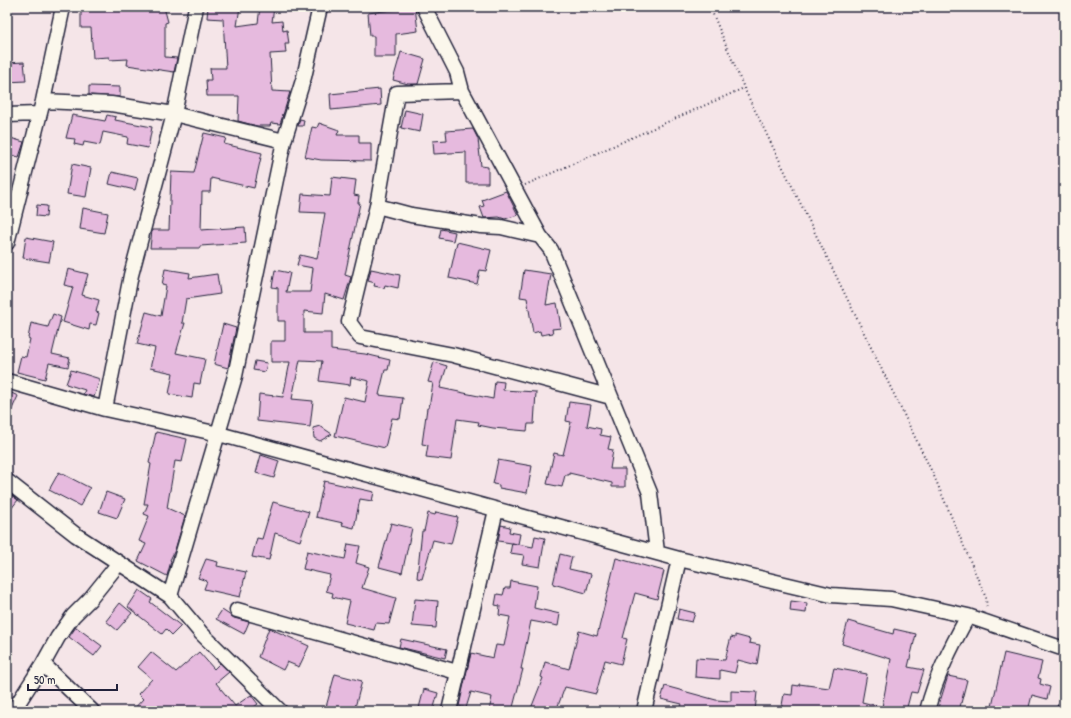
<svg xmlns="http://www.w3.org/2000/svg" width="1071" height="718" font-family="'Patrick Hand',sans-serif">
<style>
.building{fill:#e6bade;stroke:#22223b}
.lines{fill:none;stroke-linecap:round;stroke-linejoin:round}
.minor-casing{stroke:#22223b;stroke-width:17}
.path{stroke:#22223b;stroke-width:2;stroke-dasharray:1 3;stroke-linecap:butt}
.minor{stroke:#fbf7ec;stroke-width:14}
</style>
<rect width="100%" height="100%" fill="#f5e5e8"/>
<filter id="ink" filterUnits="userSpaceOnUse"><feTurbulence type="fractalNoise" baseFrequency=".025" numOctaves="2"/><feDisplacementMap in="SourceGraphic" scale="8" xChannelSelector="R" yChannelSelector="G"/><feConvolveMatrix kernelMatrix="1 2 1 2 8 2 1 2 1" color-interpolation-filters="sRGB"/></filter>
<g filter="url(#ink)">
<path class="building" d="M 100,7 L 164,7 L 168,22 L 165,23 L 165,57 L 177,58 L 174,72 L 127,65 L 128,59 L 109,60 L 109,57 L 93,58 L 91,28 L 81,28 L 81,11 L 100,10 Z
M 208,7 L 240,7 L 237,26 L 258,23 L 260,7 L 274,7 L 272,22 L 282,21 L 283,31 L 287,30 L 289,44 L 285,44 L 286,53 L 270,54 L 272,91 L 290,92 L 283,115 L 281,115 L 283,115 L 280,124 L 271,123 L 270,126 L 257,126 L 238,121 L 239,96 L 207,96 L 206,80 L 211,80 L 210,68 L 226,68 L 223,19 L 207,18 Z
M 399,7 L 415,7 L 418,31 L 396,34 L 396,57 L 374,57 L 374,36 L 370,36 L 368,13 L 400,9 Z
M 401,52 L 425,59 L 418,84 L 408,84 L 393,80 Z
M 24,62 L 26,81 L 7,82 L 7,63 Z
M 89,86 L 120,87 L 120,97 L 89,95 Z
M 380,89 L 381,105 L 331,110 L 330,94 Z
M 405,110 L 423,114 L 420,132 L 401,128 Z
M 72,115 L 105,121 L 107,115 L 116,117 L 115,120 L 152,127 L 148,148 L 127,144 L 128,137 L 103,132 L 100,145 L 84,142 L 83,146 L 74,144 L 75,139 L 66,138 Z
M 300,119 L 304,120 L 303,126 L 298,126 Z
M 319,123 L 339,130 L 337,135 L 359,135 L 359,143 L 371,143 L 371,161 L 321,160 L 305,157 L 312,127 L 317,128 Z
M 473,129 L 478,139 L 481,166 L 488,167 L 488,183 L 466,183 L 466,152 L 434,154 L 433,141 L 447,140 L 446,131 Z
M 204,133 L 226,138 L 224,144 L 262,153 L 254,188 L 211,178 L 210,192 L 202,192 L 201,230 L 245,227 L 246,243 L 200,246 L 200,248 L 150,248 L 152,230 L 169,230 L 171,172 L 194,173 Z
M 7,137 L 24,142 L 19,157 L 7,154 Z
M 72,164 L 91,168 L 86,197 L 67,194 Z
M 112,172 L 138,178 L 135,190 L 109,184 Z
M 332,177 L 356,180 L 354,195 L 359,196 L 358,203 L 360,203 L 345,275 L 351,277 L 344,300 L 325,294 L 323,313 L 304,311 L 304,333 L 331,333 L 331,350 L 365,354 L 390,360 L 388,370 L 385,370 L 379,395 L 403,398 L 400,419 L 392,418 L 385,448 L 335,436 L 344,397 L 365,402 L 369,381 L 351,377 L 350,385 L 319,381 L 322,361 L 300,360 L 292,399 L 313,401 L 310,427 L 257,421 L 259,394 L 283,397 L 290,362 L 271,362 L 271,341 L 285,341 L 285,321 L 278,321 L 278,288 L 272,287 L 275,270 L 290,273 L 286,292 L 310,292 L 313,268 L 297,265 L 300,255 L 317,259 L 325,213 L 300,212 L 302,194 L 330,196 Z
M 506,191 L 518,215 L 505,219 L 499,217 L 484,218 L 480,207 L 484,206 L 482,200 Z
M 37,205 L 47,206 L 46,217 L 36,216 Z
M 83,208 L 108,213 L 104,233 L 80,229 Z
M 441,229 L 455,232 L 453,241 L 439,238 Z
M 26,237 L 53,242 L 49,262 L 23,258 Z
M 457,242 L 491,250 L 486,271 L 480,270 L 477,284 L 449,278 Z
M 68,269 L 88,274 L 82,295 L 99,300 L 96,312 L 99,313 L 96,325 L 90,324 L 89,330 L 63,322 L 73,287 L 64,285 Z
M 165,269 L 190,273 L 189,278 L 217,274 L 220,294 L 186,299 L 182,323 L 185,323 L 176,353 L 205,359 L 200,384 L 194,383 L 192,398 L 169,394 L 173,373 L 150,368 L 155,348 L 137,344 L 146,312 L 161,316 L 166,286 L 162,285 Z
M 371,269 L 400,275 L 398,288 L 385,285 L 384,288 L 374,286 L 375,283 L 368,281 Z
M 524,270 L 551,274 L 546,305 L 557,303 L 561,328 L 552,329 L 553,333 L 541,335 L 540,331 L 533,333 L 527,298 L 520,297 Z
M 53,314 L 61,317 L 52,354 L 70,358 L 68,367 L 49,363 L 45,379 L 17,372 L 21,356 L 26,357 L 30,339 L 28,338 L 31,323 L 48,327 Z
M 223,324 L 236,328 L 228,368 L 214,364 Z
M 255,361 L 267,363 L 265,372 L 253,370 Z
M 434,362 L 447,366 L 440,388 L 493,399 L 495,381 L 504,382 L 503,390 L 536,392 L 534,424 L 528,424 L 527,431 L 493,428 L 478,425 L 479,422 L 457,419 L 451,460 L 426,457 L 428,445 L 422,444 L 427,408 L 429,408 L 433,383 L 428,382 Z
M 71,370 L 100,379 L 94,397 L 83,394 L 85,390 L 66,384 Z
M 7,391 L 18,396 L 7,420 Z
M 569,402 L 591,405 L 587,426 L 601,429 L 600,435 L 611,437 L 608,449 L 613,450 L 610,469 L 625,469 L 625,487 L 612,487 L 612,483 L 569,473 L 569,475 L 565,475 L 562,487 L 547,484 L 554,453 L 563,455 L 571,422 L 566,421 Z
M 320,426 L 332,434 L 320,441 L 314,438 L 313,428 Z
M 156,432 L 187,439 L 182,462 L 175,461 L 167,508 L 185,516 L 175,550 L 170,560 L 171,561 L 167,576 L 138,561 L 146,544 L 139,541 L 149,516 L 144,514 L 148,504 L 144,504 L 151,464 L 149,463 Z
M 261,455 L 279,461 L 274,478 L 256,473 Z
M 498,460 L 532,466 L 527,493 L 499,488 L 499,485 L 493,484 Z
M 59,472 L 90,488 L 80,506 L 49,490 Z
M 324,481 L 374,492 L 372,501 L 360,499 L 354,528 L 342,525 L 343,523 L 316,517 Z
M 7,492 L 18,500 L 7,514 Z
M 106,492 L 125,499 L 117,518 L 99,512 Z
M 273,502 L 309,512 L 300,541 L 275,533 L 269,560 L 252,557 L 257,538 L 262,539 Z
M 436,512 L 458,517 L 451,544 L 433,540 L 422,579 L 417,578 L 422,531 L 424,531 L 428,513 L 435,515 Z
M 391,523 L 412,528 L 402,573 L 379,567 Z
M 501,525 L 510,527 L 509,532 L 520,534 L 518,544 L 498,541 Z
M 535,536 L 545,538 L 540,567 L 522,564 L 524,555 L 510,553 L 512,543 L 533,547 Z
M 348,544 L 360,546 L 356,563 L 369,567 L 362,588 L 396,598 L 389,624 L 376,623 L 374,630 L 345,623 L 350,601 L 332,597 L 333,593 L 326,591 L 330,575 L 303,569 L 307,551 L 345,559 Z
M 560,554 L 572,557 L 569,569 L 591,574 L 586,593 L 553,584 Z
M 616,558 L 664,571 L 657,599 L 635,593 L 623,638 L 627,639 L 621,664 L 605,660 L 596,694 L 565,687 L 556,711 L 530,711 L 543,678 L 541,677 L 545,662 L 569,669 L 579,631 L 597,636 Z
M 206,559 L 218,562 L 217,566 L 246,572 L 240,597 L 204,589 L 207,581 L 198,578 Z
M 511,581 L 537,586 L 534,608 L 560,614 L 558,626 L 531,621 L 521,669 L 523,669 L 512,711 L 489,711 L 492,697 L 471,692 L 466,708 L 459,706 L 471,653 L 493,658 L 496,645 L 504,646 L 510,617 L 499,615 L 500,606 L 495,605 L 497,594 L 503,595 L 505,588 L 510,588 Z
M 139,590 L 152,599 L 150,602 L 181,626 L 172,635 L 166,629 L 162,634 L 128,607 Z
M 415,599 L 438,601 L 436,628 L 412,626 Z
M 791,601 L 807,603 L 806,613 L 790,611 Z
M 120,603 L 132,613 L 117,630 L 106,621 Z
M 679,609 L 695,613 L 692,622 L 677,619 Z
M 222,610 L 234,618 L 249,622 L 244,634 L 216,619 Z
M 848,621 L 893,634 L 894,629 L 916,634 L 908,667 L 924,670 L 917,693 L 911,692 L 906,711 L 781,711 L 784,694 L 792,695 L 793,685 L 799,686 L 799,684 L 829,688 L 834,668 L 867,674 L 862,702 L 882,707 L 891,659 L 842,644 Z
M 76,627 L 102,646 L 94,656 L 69,637 Z
M 269,628 L 309,646 L 299,667 L 287,662 L 283,670 L 258,657 Z
M 735,635 L 750,639 L 749,643 L 760,645 L 757,665 L 738,660 L 735,673 L 720,670 L 720,679 L 695,677 L 696,658 L 725,660 L 731,637 L 735,638 Z
M 401,639 L 447,649 L 445,658 L 399,647 Z
M 151,652 L 176,672 L 199,652 L 214,669 L 220,663 L 229,672 L 216,683 L 235,706 L 251,695 L 258,704 L 249,711 L 132,711 L 143,699 L 138,694 L 152,679 L 138,667 Z
M 1004,653 L 1042,662 L 1038,678 L 1041,679 L 1040,684 L 1050,687 L 1047,699 L 1032,695 L 1028,711 L 991,711 Z
M 335,674 L 362,681 L 354,711 L 340,711 L 326,707 Z
M 948,676 L 967,680 L 959,711 L 937,711 Z
M 665,686 L 716,700 L 731,701 L 731,691 L 757,692 L 755,711 L 679,711 L 682,704 L 661,699 Z
M 424,689 L 438,693 L 433,711 L 419,708 Z"/>
<g class="lines">
<g class="minor-casing">
<path id="minor" d="M 424,7 L 457,72 L 462,91 L 540,236
M 462,91 L 397,93 L 377,206 L 349,322 L 360,337 L 453,355 L 611,397 L 650,493 L 657,552
M 43,101 L 111,104 L 174,114 L 284,141
M 7,115 L 39,114
M 377,206 L 411,215 L 481,226 L 501,227 L 540,236 L 551,250 L 611,397
M 7,243 L 43,101 L 63,7
M 7,381 L 105,409 L 219,434 L 679,559 L 831,595 L 891,599 L 968,616 L 1064,649
M 105,409 L 131,275 L 174,114 L 196,7
M 7,481 L 76,535 L 170,596 L 201,633 L 280,711
M 170,596 L 235,376 L 284,141 L 304,77 L 320,7
M 237,610 L 457,672
M 43,664 L 92,711
M 13,711 L 43,664 L 58,637 L 73,616 L 90,599 L 119,563
M 449,711 L 496,510
M 644,711 L 679,559
M 927,711 C 936,676 951,647 968,616
M 1064,711 L 1064,710"/>
</g>
<path class="path" d="M 710,7 L 744,88 L 934,476 L 986,598 L 987,609
M 525,185 L 744,88"/>
<use href="#minor" class="minor"/>
</g>
</g>
<rect width="1071" height="718" fill="none" stroke="#fbf7ec" stroke-width="24"/>
<rect x="12" y="12" width="1047" height="694" fill="none" stroke="#22223b" stroke-width="1.5" filter="url(#ink)"/>
<path d="M28 684v6h89v-6" fill="none" stroke="#22223b" stroke-width="2"/>
<text x="34" y="684" font-size="12" fill="#22223b" stroke="#fbf7ec" stroke-width="3" paint-order="stroke">50 m</text>
</svg>
